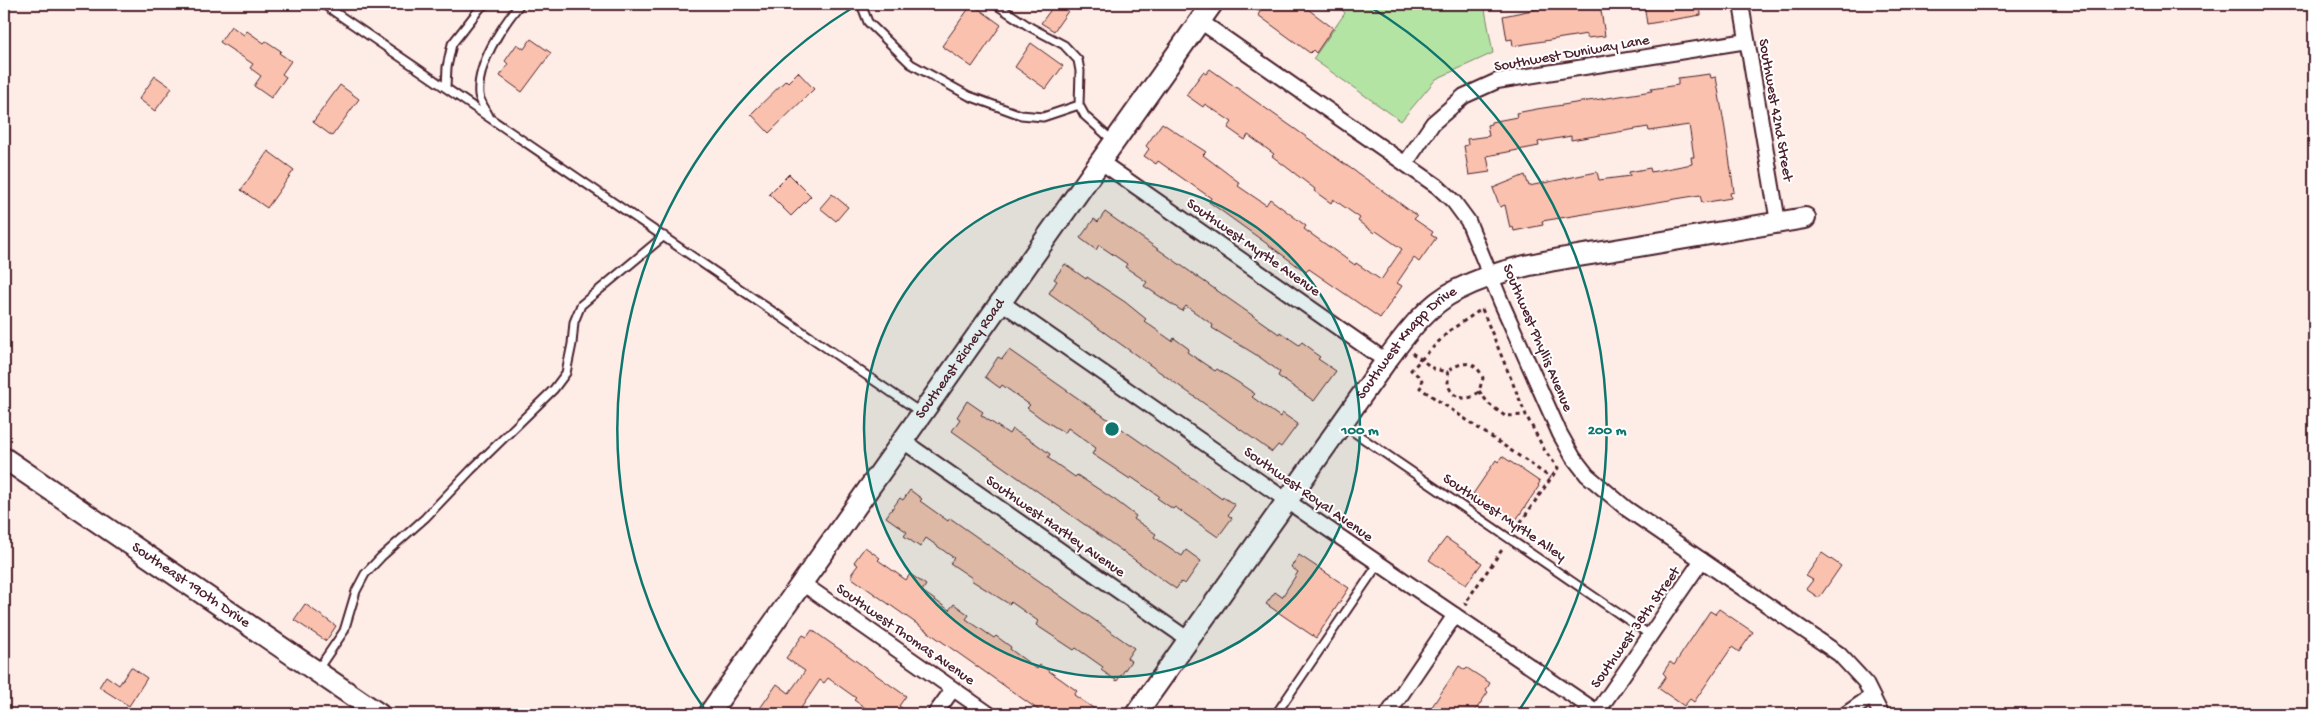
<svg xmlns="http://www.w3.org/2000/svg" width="2318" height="718" font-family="'Gochi Hand',sans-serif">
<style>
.green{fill:#b3e4a4;stroke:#7e8268}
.building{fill:#fac2ae;stroke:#4a1f2b}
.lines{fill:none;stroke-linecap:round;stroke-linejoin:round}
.lane-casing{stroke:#4a1f2b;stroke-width:11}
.street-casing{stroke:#4a1f2b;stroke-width:18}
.secondary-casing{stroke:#4a1f2b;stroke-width:24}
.path{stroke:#4a1f2b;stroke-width:3;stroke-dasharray:4 4;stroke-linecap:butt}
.lane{stroke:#fff;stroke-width:7}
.street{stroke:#fff;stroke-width:14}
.secondary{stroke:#fff;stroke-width:20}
.ring{fill:none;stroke:#0f766e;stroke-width:2.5}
.labels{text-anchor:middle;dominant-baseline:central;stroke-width:4;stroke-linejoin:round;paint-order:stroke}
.street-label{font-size:15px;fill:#4a1f2b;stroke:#fff}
.centre{fill:#0f766e;stroke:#fff;stroke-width:2.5}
.ring-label{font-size:15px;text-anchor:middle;font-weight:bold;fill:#0f766e;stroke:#fff;stroke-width:4;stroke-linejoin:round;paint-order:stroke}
</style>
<rect width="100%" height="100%" fill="#feede7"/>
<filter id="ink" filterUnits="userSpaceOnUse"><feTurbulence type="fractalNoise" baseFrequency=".02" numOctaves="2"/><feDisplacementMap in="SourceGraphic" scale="10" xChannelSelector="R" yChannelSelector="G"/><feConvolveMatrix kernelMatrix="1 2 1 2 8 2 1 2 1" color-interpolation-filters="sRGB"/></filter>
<g filter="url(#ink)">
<path class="green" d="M 1336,4 L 1484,4 L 1493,53 L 1436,79 L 1401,121 L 1313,59 L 1345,13 Z"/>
<path class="building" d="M 972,4 L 1001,25 L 972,67 L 942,46 Z
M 1055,4 L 1073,4 L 1054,31 L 1041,23 Z
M 1250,4 L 1301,4 L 1333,28 L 1316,53 L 1313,50 L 1310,53 L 1258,15 L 1260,12 Z
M 1562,4 L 1600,4 L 1605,36 L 1587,38 L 1587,34 L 1513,46 L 1512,39 L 1507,40 L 1503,16 Z
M 1644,4 L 1700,4 L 1701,15 L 1647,24 Z
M 231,26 L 244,35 L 247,31 L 264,43 L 266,41 L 281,51 L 279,53 L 291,61 L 282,74 L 286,77 L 271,98 L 254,86 L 261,76 L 250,68 L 253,64 L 220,42 Z
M 531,39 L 551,53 L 522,92 L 500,76 L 508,64 L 505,61 L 517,44 L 524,49 Z
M 1031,43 L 1063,66 L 1046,89 L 1015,67 Z
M 1210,69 L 1390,196 L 1417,216 L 1414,219 L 1433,232 L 1431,235 L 1436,238 L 1419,262 L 1414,258 L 1397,283 L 1402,286 L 1380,318 L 1309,269 L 1306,272 L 1209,202 L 1211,198 L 1185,180 L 1158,161 L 1156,164 L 1144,156 L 1149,149 L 1146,146 L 1162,123 L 1206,152 L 1203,155 L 1240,183 L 1238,186 L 1266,205 L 1270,199 L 1306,226 L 1304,229 L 1355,265 L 1356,263 L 1381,280 L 1385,274 L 1402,249 L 1376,231 L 1374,233 L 1358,221 L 1360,218 L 1333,199 L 1331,203 L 1314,191 L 1315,189 L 1272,156 L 1274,154 L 1248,135 L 1245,140 L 1228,128 L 1232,122 L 1205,104 L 1203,107 L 1186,95 L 1203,72 L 1206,74 Z
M 798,72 L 814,89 L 769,133 L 751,114 L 786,80 L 788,82 Z
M 1710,74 L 1711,78 L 1716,77 L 1725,129 L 1734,192 L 1730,193 L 1731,198 L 1702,203 L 1700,195 L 1542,221 L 1543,225 L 1514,231 L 1513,227 L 1510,228 L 1505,205 L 1500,207 L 1493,188 L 1525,175 L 1529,186 L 1597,172 L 1599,180 L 1630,176 L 1629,172 L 1650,168 L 1651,172 L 1692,164 L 1691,157 L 1694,157 L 1689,125 L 1649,131 L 1648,127 L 1571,140 L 1571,136 L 1538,142 L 1539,146 L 1487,156 L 1490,172 L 1469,175 L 1464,146 L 1468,145 L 1467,139 L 1489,136 L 1487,125 L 1491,124 L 1491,122 L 1517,117 L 1516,113 L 1537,109 L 1652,91 L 1651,89 L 1678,85 L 1678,78 Z
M 155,76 L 172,88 L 155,111 L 139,99 Z
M 340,85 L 359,99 L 332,136 L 313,122 Z
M 268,151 L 294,170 L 267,208 L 241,190 Z
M 789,174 L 811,196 L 791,216 L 769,194 Z
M 832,194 L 848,207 L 836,221 L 820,208 Z
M 1105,212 L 1279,334 L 1280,332 L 1299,345 L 1302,342 L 1314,351 L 1313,352 L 1320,357 L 1318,359 L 1336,371 L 1314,401 L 1278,376 L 1280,372 L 1258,356 L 1212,328 L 1213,325 L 1186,306 L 1182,311 L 1144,286 L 1147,282 L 1125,267 L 1127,264 L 1099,245 L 1096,250 L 1080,238 L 1094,219 L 1098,222 Z
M 1065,264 L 1086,279 L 1087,277 L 1125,302 L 1146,319 L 1144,321 L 1172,341 L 1174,338 L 1189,349 L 1187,352 L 1215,371 L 1217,369 L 1239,383 L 1255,394 L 1252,397 L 1280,417 L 1282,413 L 1298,424 L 1281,447 L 1278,445 L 1272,452 L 1049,293 L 1057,281 L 1054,279 Z
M 1009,350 L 1222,499 L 1223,497 L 1235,505 L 1228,515 L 1232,518 L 1218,537 L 1175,507 L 1173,509 L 1157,498 L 1159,496 L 1131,477 L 1130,479 L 1092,454 L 1096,448 L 1068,428 L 1065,433 L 1042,419 L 1027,408 L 1030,405 L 1002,385 L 1000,388 L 985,377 L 998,357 L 1002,359 Z
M 967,401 L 983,412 L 981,415 L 1009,434 L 1012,429 L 1035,443 L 1050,454 L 1048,458 L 1075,477 L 1077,475 L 1115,500 L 1136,516 L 1134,519 L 1156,534 L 1154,537 L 1182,556 L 1186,550 L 1201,561 L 1185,584 L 1181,582 L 1176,589 L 952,431 L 960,419 L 957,417 Z
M 1502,456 L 1540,482 L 1538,485 L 1539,486 L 1514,523 L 1473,494 L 1496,460 L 1498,462 Z
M 910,490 L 922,499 L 920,501 L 948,521 L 950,518 L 1134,648 L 1127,658 L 1131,661 L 1117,681 L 1101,670 L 1103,667 L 1076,648 L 1074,650 L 1036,625 L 1038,621 L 1011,602 L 1009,604 L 971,580 L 972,578 L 950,563 L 954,558 L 926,538 L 920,547 L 904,536 L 907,532 L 886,517 L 900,498 L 903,500 Z
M 1446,538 L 1482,563 L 1466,585 L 1429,560 Z
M 865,547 L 880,558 L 878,560 L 906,580 L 910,574 L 926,585 L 922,591 L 949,610 L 954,604 L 969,615 L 966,619 L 994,638 L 996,636 L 1011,647 L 1010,649 L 1037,669 L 1040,665 L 1062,680 L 1077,691 L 1074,695 L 1102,714 L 1044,714 L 999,682 L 852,578 L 852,573 L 858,565 L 854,562 Z
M 1822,553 L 1841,566 L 1819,598 L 1806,589 L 1813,580 L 1806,576 Z
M 1299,555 L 1349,588 L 1316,638 L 1266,604 L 1275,592 L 1282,597 L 1291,583 L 1298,572 L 1291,567 Z
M 305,604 L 336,626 L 326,641 L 294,620 Z
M 1719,609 L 1753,632 L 1739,652 L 1732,647 L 1694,702 L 1690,699 L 1684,706 L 1658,688 L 1666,676 L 1663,673 L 1670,662 L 1674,665 L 1710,611 L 1715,614 Z
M 812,630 L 906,696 L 899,706 L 910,714 L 874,714 L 854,700 L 856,698 L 828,678 L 824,683 L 820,680 L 797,714 L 756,714 L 777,684 L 789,693 L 805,671 L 786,658 L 803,635 L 807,637 Z
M 1459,666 L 1465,670 L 1467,668 L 1490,683 L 1486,690 L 1488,692 L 1473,714 L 1427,714 Z
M 131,667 L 147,678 L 129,706 L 99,687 L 106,676 L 119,685 Z"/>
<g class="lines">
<g class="lane-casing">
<path id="lane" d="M 323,4 L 920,412
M 861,4 L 868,22 L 911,64 L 969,96 L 1021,115 L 1043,117 L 1079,105
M 995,4 L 1030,27 L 1064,45 L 1078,60 L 1080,71 L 1079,105 L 1085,116 L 1112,140
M 446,87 L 447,67 L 452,44 L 481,7 L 486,4
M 489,116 C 486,110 480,102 479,95 C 476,65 502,26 520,4
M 1342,424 L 1650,635
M 318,669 L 344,631 L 356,591 L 365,574 L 381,557 L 425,518 L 471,470 L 554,389 L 566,373 L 572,344 L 574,322 L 581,305 L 664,236
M 1276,714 L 1379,563"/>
</g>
<g class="street-casing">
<path id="street" d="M 1741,4 L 1778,222
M 1200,21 L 1437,186 L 1454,202 L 1468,221 L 1502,304 L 1560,434 L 1573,457 L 1587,475 L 1627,509 L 1839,654 L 1865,682 L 1881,714
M 1101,162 L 1386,361
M 1405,164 L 1433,123 L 1464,96 L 1497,81 L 1747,41
M 1001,302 L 1312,518 L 1597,712
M 903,441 L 1189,640
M 802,583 L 989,714
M 935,714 L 953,689
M 1388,714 L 1455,615
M 1596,714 L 1702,560
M 1846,714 L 1872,696"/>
</g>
<g class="secondary-casing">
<g id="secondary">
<path id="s1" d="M 4,458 L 379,714"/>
<path id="s2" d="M 709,714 L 1212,4"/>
<path id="s3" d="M 1136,714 L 1386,361 C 1406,334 1427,305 1457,290 C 1506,265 1561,259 1615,250 C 1678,239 1742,229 1805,218"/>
</g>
</g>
<path class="path" d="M 1412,353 L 1434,369 L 1447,372 C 1449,377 1447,382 1449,387 C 1454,400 1471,402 1479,391 L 1483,378 C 1476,360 1461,360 1447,372
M 1479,391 L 1489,404 L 1505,416 L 1526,415 L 1482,309 L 1449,331 L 1411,370 L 1421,378 L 1423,384 L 1420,388 L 1551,478
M 1516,529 L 1558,468 L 1545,451 L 1526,415
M 1468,605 L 1465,603 L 1504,547"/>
<use href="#lane" class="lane"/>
<use href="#street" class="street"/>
<use href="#secondary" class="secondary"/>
</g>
</g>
<circle cx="1112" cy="429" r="248" fill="#0f766e" fill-opacity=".12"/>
<g class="ring">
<circle cx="1112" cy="429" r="248"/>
<path d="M707 713A495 495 0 0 1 857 5M1367 5A495 495 0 0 1 1517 713"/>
</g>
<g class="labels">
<g class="street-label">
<text transform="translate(1572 54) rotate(-10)">Southwest Duniway Lane</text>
<text transform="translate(1775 110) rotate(80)">Southwest 42nd Street</text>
<text transform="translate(1253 248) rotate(35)">Southwest Myrtle Avenue</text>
<text transform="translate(1537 338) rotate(67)">Southwest Phyllis Avenue</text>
<text stroke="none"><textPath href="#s3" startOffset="460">Southwest Knapp Drive</textPath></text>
<text stroke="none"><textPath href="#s2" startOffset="435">Southeast Richey Road</textPath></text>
<text transform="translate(1308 495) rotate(35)">Southwest Royal Avenue</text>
<text transform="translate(1504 518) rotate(34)">Southwest Myrtle Alley</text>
<text transform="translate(1055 527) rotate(35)">Southwest Hartley Avenue</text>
<text stroke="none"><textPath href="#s1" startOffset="226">Southeast 190th Drive</textPath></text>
<text transform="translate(1636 628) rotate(-55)">Southwest 38th Street</text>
<text transform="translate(905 635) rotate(35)">Southwest Thomas Avenue</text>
</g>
</g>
<circle cx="1112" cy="429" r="8" class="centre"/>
<g class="ring-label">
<text x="1360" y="434">100 m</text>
<text x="1607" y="434">200 m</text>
</g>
<rect width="2318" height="718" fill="none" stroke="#fff" stroke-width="20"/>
<rect x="10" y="10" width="2298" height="698" fill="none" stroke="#4a1f2b" stroke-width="2" filter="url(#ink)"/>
</svg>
